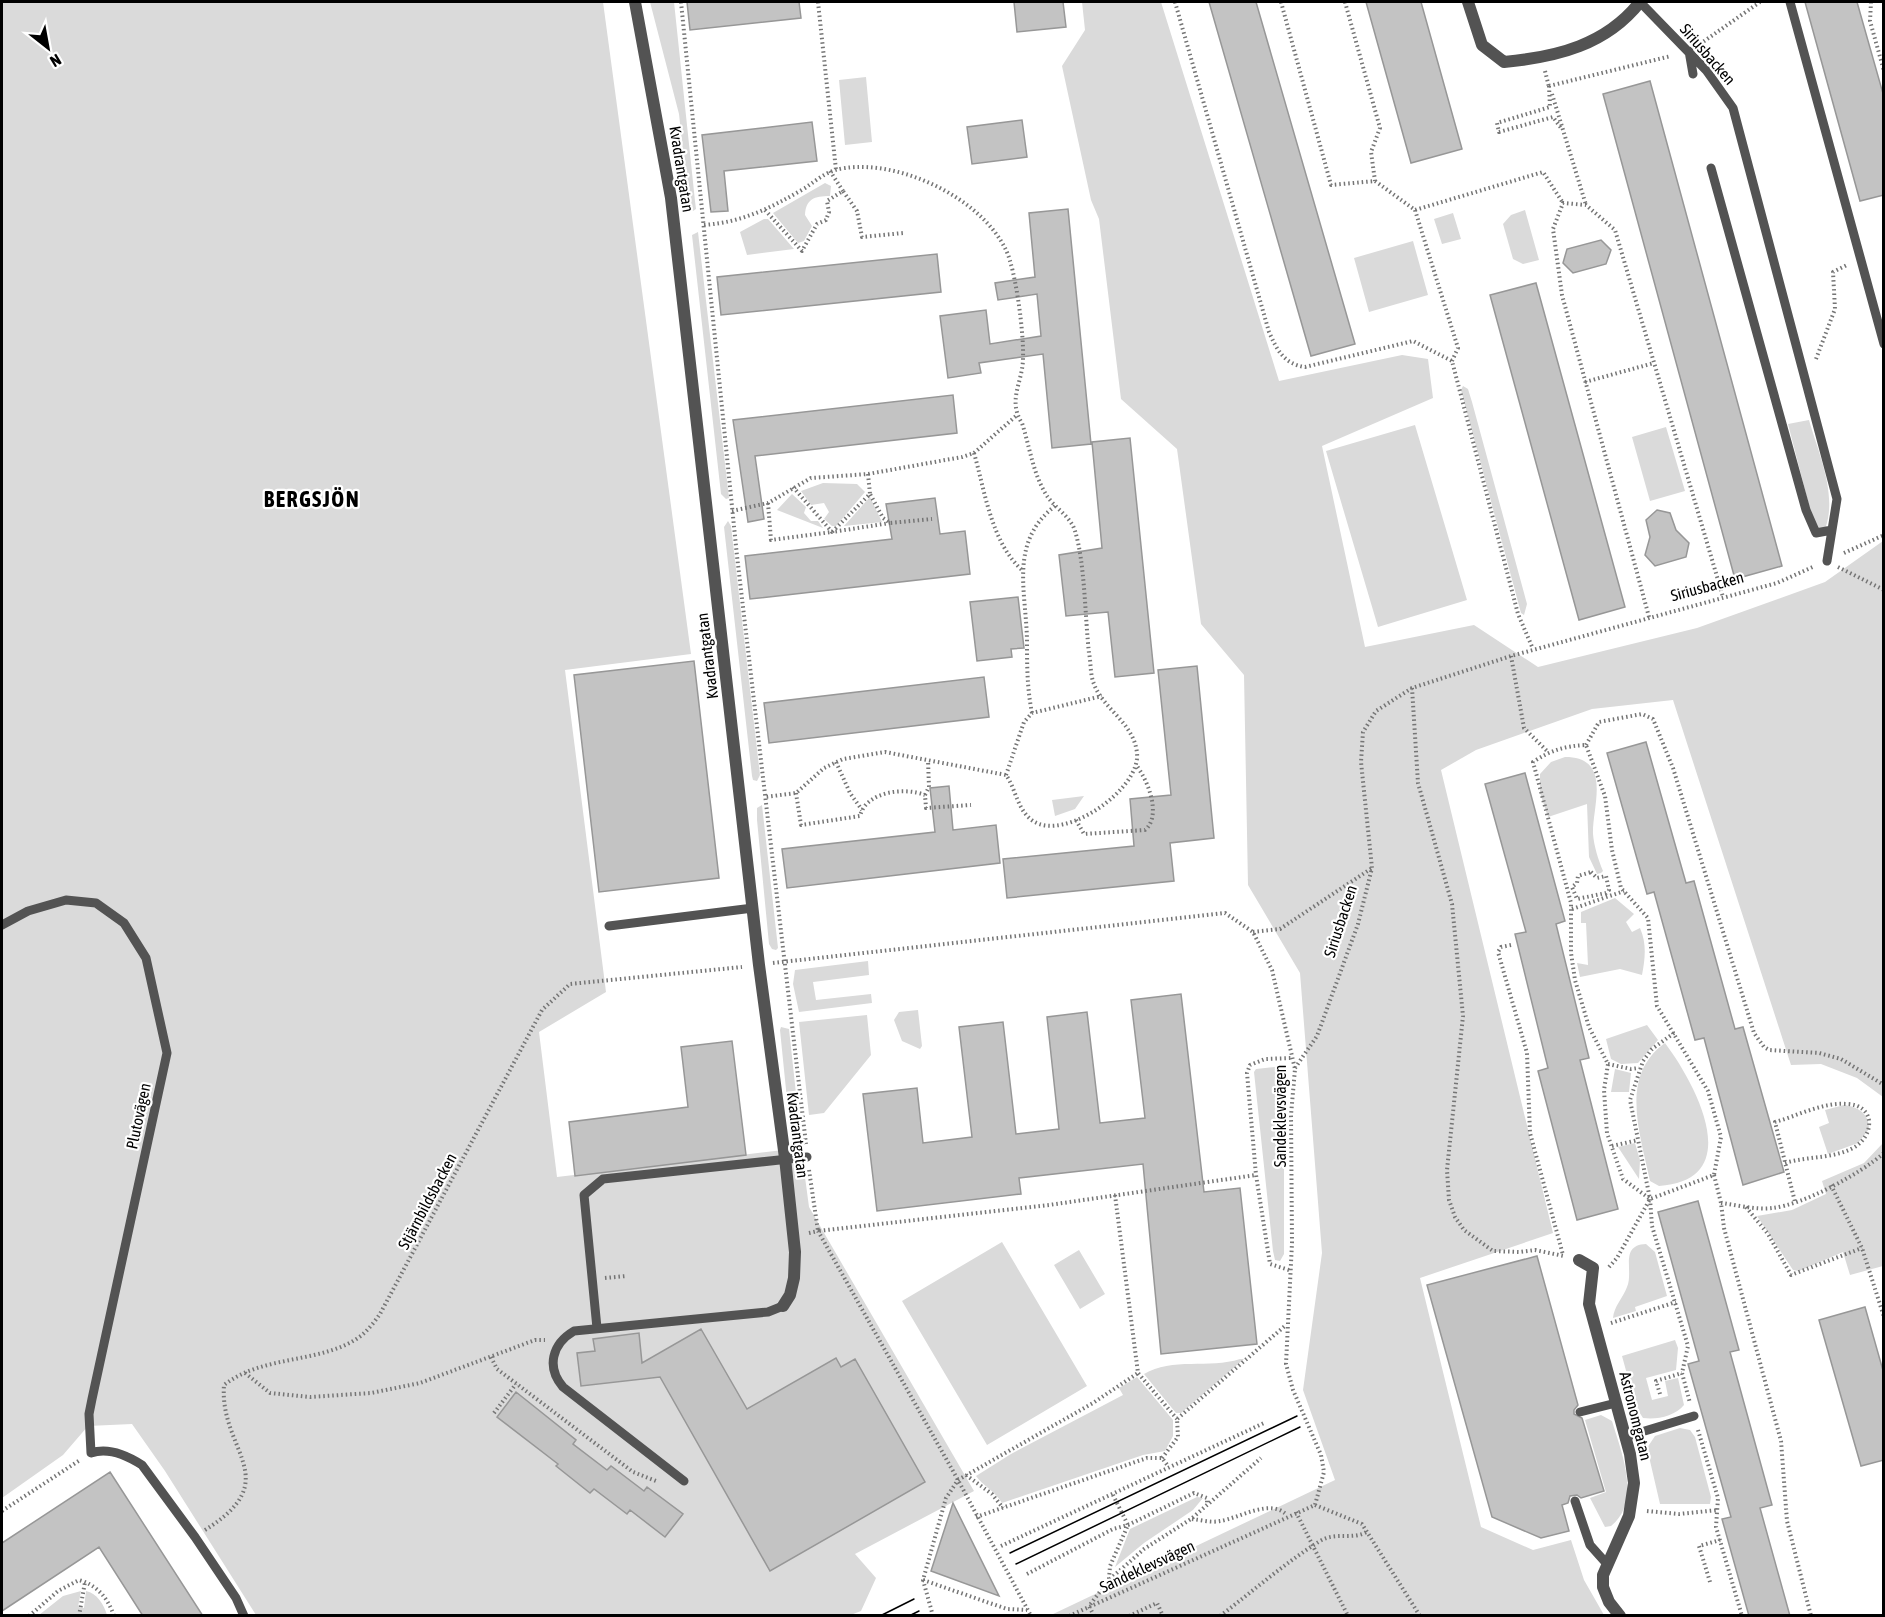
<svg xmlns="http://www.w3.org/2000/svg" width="1885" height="1617" font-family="'Asap Condensed',sans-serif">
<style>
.green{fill:#dadada}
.building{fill:#c3c3c3;stroke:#979797;stroke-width:1.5}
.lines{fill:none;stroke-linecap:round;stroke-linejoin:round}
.path{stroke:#757575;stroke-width:4;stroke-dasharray:1.5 3;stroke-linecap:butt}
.service{stroke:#535353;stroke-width:9}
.minor{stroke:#535353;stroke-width:12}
.tram{stroke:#000;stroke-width:1.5}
.labels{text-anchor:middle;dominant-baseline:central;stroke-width:4.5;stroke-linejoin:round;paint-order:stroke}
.street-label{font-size:16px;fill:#000;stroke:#fff}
.district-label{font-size:22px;font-weight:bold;letter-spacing:1.5px;fill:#000;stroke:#fff}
</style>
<rect width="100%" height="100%" fill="#fff"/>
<path class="green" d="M 2,2 L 603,2 L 691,654 L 565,670 L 606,992 L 539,1032 L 557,1177 L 792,1149 L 780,1030 L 781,1027 L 789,1029 L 802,1149 L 795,1153 L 801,1175 L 805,1177 L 809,1207 L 974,1491 L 855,1554 L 876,1578 L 861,1611 L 848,1616 L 256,1615 L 165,1471 L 132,1424 L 88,1426 L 63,1455 L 2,1498 Z
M 650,2 L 674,2 L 695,201 L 696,209 L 693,211 L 689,207 L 679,114 Z
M 1082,2 L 1161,2 L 1279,381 L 1402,355 L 1428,359 L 1433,398 L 1322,446 L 1365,647 L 1474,625 L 1538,667 L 1697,628 L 1825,582 L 1883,541 L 1883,1097 L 1857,1078 L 1821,1064 L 1791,1065 L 1673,700 L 1592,709 L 1476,750 L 1441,770 L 1553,1233 L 1420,1278 L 1481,1527 L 1533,1550 L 1571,1540 L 1584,1580 L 1604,1615 L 1051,1615 L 1335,1480 L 1303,1390 L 1322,1253 L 1300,973 L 1248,885 L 1244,675 L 1201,624 L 1177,449 L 1121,399 L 1099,219 L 1091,200 L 1062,66 L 1085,30 Z
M 866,77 L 872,142 L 845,145 L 839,80 Z
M 825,183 L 831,186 L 830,196 C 814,196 806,199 805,215 L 812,226 L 804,241 L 798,243 L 773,213 Z
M 1525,210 L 1539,260 L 1523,264 L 1513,259 L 1503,224 L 1511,215 Z
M 1453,213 L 1461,239 L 1442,244 L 1434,219 Z
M 764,219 L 768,219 L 794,249 L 747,255 L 740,232 Z
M 698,232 L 729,498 L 726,499 L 721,494 L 692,235 Z
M 1413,241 L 1428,295 L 1369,312 L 1354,258 Z
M 1463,386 L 1468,389 L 1472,402 L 1527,604 L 1524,615 L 1521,613 L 1461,390 Z
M 1809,420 C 1818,452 1838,495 1825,529 L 1819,532 L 1812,517 L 1788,424 Z
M 1415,425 L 1467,600 L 1378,627 L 1326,451 Z
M 1666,427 L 1685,491 L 1650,501 L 1632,437 Z
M 823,483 L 857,484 L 865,492 L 836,526 L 832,526 L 824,519 L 829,512 L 824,503 L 811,505 L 801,491 Z
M 792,494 L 806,507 L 804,513 L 811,521 L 818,521 L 823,528 L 777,510 Z
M 870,497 L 882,522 L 844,526 Z
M 728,521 L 731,526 L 760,775 L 757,781 L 753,780 L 752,776 L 724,527 Z
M 1565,757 C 1613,757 1592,807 1593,834 C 1594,846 1598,859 1603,871 L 1601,873 L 1597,874 L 1589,857 L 1587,804 L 1548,817 L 1540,793 L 1540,774 L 1551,762 Z
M 1084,796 L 1075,809 L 1055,816 L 1052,800 Z
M 762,805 L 778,948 L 776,950 L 772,949 L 769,944 L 757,820 L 757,808 Z
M 1615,898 L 1634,914 L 1626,922 L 1632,932 L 1640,928 C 1647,944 1645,959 1642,975 L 1620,969 L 1580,977 L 1577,963 L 1588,965 L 1586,923 L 1581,923 L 1581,912 Z
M 868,961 L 869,975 L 813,982 L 816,1000 L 871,994 L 872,1003 L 799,1012 L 793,984 L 795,970 Z
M 918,1010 L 922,1046 L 920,1049 L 902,1041 L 894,1020 L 899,1012 Z
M 867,1015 L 871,1055 L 824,1113 L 809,1115 L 799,1022 Z
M 1647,1025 L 1658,1040 L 1638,1063 L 1621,1064 L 1611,1059 L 1606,1039 Z
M 1665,1043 C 1695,1083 1748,1180 1659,1186 L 1650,1181 C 1640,1133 1619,1076 1665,1043 Z
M 1284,1066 L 1284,1254 L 1280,1261 L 1275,1260 L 1273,1251 L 1254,1072 L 1256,1069 Z
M 1615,1069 L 1631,1073 L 1629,1092 L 1611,1092 Z
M 1844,1105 C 1858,1107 1869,1113 1869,1129 L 1858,1143 L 1828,1154 L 1819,1127 L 1829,1123 L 1825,1110 Z
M 1635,1143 L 1640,1160 L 1639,1179 L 1618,1147 Z
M 1883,1143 L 1883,1266 L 1850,1275 L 1843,1252 L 1799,1271 L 1793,1270 L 1757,1216 L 1792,1210 L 1826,1194 L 1822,1181 L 1864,1163 Z
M 1002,1242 L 1087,1386 L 987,1445 L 902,1301 Z
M 1646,1244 L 1655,1252 L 1667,1296 L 1635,1307 L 1636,1311 L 1613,1318 C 1614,1306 1623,1298 1627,1287 C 1634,1271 1619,1245 1646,1244 Z
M 1079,1250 L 1105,1294 L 1080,1309 L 1054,1265 Z
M 1675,1340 L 1678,1348 L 1676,1370 L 1646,1378 L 1652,1400 L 1668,1396 L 1665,1381 L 1678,1378 L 1684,1405 C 1675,1416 1657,1420 1643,1418 L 1636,1407 L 1622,1356 Z
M 1240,1359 L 1244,1359 L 1181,1413 L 1176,1413 L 1144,1374 C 1172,1357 1209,1369 1240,1359 Z
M 1137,1377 L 1173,1420 L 1173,1436 L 1165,1451 L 1143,1455 L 1002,1503 C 995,1491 983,1486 976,1476 L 1011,1454 L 1123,1395 L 1119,1388 Z
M 1601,1415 L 1612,1421 C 1621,1451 1642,1502 1611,1526 L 1605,1527 L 1590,1498 L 1606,1492 L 1585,1420 Z
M 1680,1428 L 1690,1430 L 1695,1437 L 1711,1497 L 1710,1504 L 1660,1504 L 1647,1448 L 1655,1436 Z
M 1197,1497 L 1203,1498 L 1193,1510 L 1144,1543 L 1115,1567 L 1130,1529 Z
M 81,1591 L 78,1607 L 84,1608 L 86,1591 C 97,1593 104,1605 107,1615 L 39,1615 L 63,1596 Z"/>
<path class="building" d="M 687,2 L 799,2 L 801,18 L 690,30 Z
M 1014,2 L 1063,2 L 1066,27 L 1017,32 Z
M 1209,2 L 1256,2 L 1355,344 L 1311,356 Z
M 1366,2 L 1421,2 L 1462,149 L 1411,163 Z
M 1805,2 L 1857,2 L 1884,97 L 1884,195 L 1860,201 Z
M 1650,81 L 1782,566 L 1735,579 L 1603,94 Z
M 1022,120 L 1027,157 L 972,164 L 967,127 Z
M 812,122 L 817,161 L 724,171 L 728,211 L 711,212 L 702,135 Z
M 1068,209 L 1091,444 L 1052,448 L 1043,354 L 979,363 L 981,373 L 948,378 L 940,316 L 986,310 L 990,344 L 1041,336 L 1037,294 L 998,300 L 995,283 L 1035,277 L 1029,213 Z
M 1601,240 L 1611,250 L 1606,264 L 1573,273 L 1563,263 L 1567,249 Z
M 937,254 L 941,292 L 721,315 L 717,277 Z
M 1536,283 L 1625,607 L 1579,620 L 1490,295 Z
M 953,395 L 957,433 L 755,456 L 764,519 L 748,522 L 733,420 Z
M 1130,438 L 1154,673 L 1115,677 L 1108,612 L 1066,616 L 1059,555 L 1102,548 L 1092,442 Z
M 935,498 L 940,534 L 965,531 L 970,574 L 750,599 L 745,556 L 892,539 L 886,504 Z
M 1657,510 L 1670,513 L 1676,530 L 1689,543 L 1686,557 L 1655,566 L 1645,555 L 1650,537 L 1646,520 Z
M 1018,597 L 1024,648 L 1011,649 L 1012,657 L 977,661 L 970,602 Z
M 694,661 L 719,878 L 599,892 L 574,675 Z
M 1197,666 L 1214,838 L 1170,843 L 1174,881 L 1007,898 L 1003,859 L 1134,846 L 1130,799 L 1171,795 L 1158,670 Z
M 984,677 L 989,717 L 769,743 L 764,703 Z
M 1646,742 L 1686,883 L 1694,881 L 1735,1029 L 1743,1027 L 1784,1172 L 1743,1185 L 1704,1038 L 1695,1040 L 1654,892 L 1647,894 L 1607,753 Z
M 1525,773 L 1565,921 L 1556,924 L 1589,1058 L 1580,1060 L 1618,1209 L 1577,1220 L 1538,1071 L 1548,1068 L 1515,934 L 1526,932 L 1485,784 Z
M 949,786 L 953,830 L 996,825 L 1000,863 L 787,888 L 782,849 L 935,832 L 930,788 Z
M 1181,994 L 1204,1192 L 1240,1188 L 1257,1344 L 1161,1354 L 1143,1164 L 1019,1178 L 1021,1194 L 877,1211 L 863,1094 L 917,1088 L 923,1143 L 972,1137 L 959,1027 L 1003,1022 L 1016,1134 L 1059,1129 L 1047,1017 L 1087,1012 L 1100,1123 L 1145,1118 L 1131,1000 Z
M 732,1041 L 746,1155 L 575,1176 L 569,1122 L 688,1107 L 681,1047 Z
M 1698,1201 L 1739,1350 L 1730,1352 L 1772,1505 L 1760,1508 L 1790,1616 L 1749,1616 L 1722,1519 L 1731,1517 L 1688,1364 L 1699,1361 L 1658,1212 Z
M 1537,1256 L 1578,1405 L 1574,1410 L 1574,1414 L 1582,1418 L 1604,1491 L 1581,1498 L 1577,1495 L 1570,1496 L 1568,1503 L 1562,1505 L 1569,1531 L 1541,1538 L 1492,1517 L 1427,1285 Z
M 1865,1307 L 1884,1374 L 1884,1460 L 1861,1466 L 1819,1320 Z
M 701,1329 L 747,1409 L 836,1358 L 841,1367 L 855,1359 L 925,1482 L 770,1571 L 660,1377 L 581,1386 L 577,1353 L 595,1351 L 593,1339 L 639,1333 L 642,1363 Z
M 516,1392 L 576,1440 L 573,1444 L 607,1470 L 611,1466 L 644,1491 L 647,1487 L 683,1514 L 665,1537 L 630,1510 L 627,1514 L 594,1489 L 590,1493 L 556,1466 L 558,1464 L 497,1417 Z
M 110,1472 L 203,1616 L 143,1616 L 99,1547 L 2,1611 L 2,1543 Z
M 953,1503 L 999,1596 L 931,1571 Z"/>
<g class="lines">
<path class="path" d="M 681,2 L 737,556 L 806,1144
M 818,2 L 836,170
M 1175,2 L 1269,332 C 1277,350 1284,364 1305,367 L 1413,341 L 1452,361 L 1518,614 L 1533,649
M 1281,2 L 1331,185 L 1375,181 L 1415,210 L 1543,172 L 1563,203
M 1345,2 L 1380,128 L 1371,152 L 1375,181
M 1871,2 L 1870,21 L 1884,71
M 1700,44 L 1760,2
M 1545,71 L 1549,87
M 1549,86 L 1671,56
M 1549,86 L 1550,107 L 1497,123 L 1499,132 L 1553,117 L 1561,128
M 1552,94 L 1586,205
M 830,171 L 843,191
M 765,210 L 802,251 L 817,224 L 826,220 L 829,212 L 827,201 L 843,191 L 857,211 L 862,237 L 903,233
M 1415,210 L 1458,348 L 1452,361
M 704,225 C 743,222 771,208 805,188 C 818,179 828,170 845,168 C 901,160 981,198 1006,250 C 1016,271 1024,334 1023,358 C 1023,382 1007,400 1022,423 C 1030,448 1033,474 1047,496 C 1055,508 1071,517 1075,531 C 1085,563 1085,618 1089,653 C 1091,662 1090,675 1094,684 C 1103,709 1134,723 1137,753 C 1141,789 1065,842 1033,821 C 1017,810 1016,789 1006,775 L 885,752 L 843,759 L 824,768 L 796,793 L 765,797
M 1816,359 L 1835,309 L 1833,272 L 1847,265
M 1585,382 L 1654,363
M 974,453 C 985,491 991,542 1022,570
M 868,474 L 870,494
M 793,487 L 832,532 L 890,523
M 768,503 L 771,540 L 832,532 L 870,494 L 883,518 L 890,523 L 932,519
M 732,511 L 768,503 L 811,478 L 868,474 L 962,457 L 974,453 L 1017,415
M 1844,553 L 1884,535
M 1838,567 L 1884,590
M 1649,617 L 1562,295 L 1553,229 L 1563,203 L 1586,205 L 1615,230 L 1723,597
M 1511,656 L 1524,728 L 1548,752
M 1412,688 L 1418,783 L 1452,904 L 1463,1016 L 1447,1170 L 1449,1200 L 1455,1217 L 1464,1230 L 1493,1251 L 1520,1252 L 1535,1250 L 1564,1256
M 1032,713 C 1027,688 1027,665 1027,640 C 1026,590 1009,542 1055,506
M 1586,745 L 1599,722 L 1642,714 L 1653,719 L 1673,768 L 1754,1033 L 1764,1047 L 1769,1050 L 1819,1053 L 1841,1059 L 1884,1085
M 836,762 L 850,793 L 862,810
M 1006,775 L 1024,722 L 1032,713 L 1102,696
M 796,793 L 801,825 L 860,816 C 866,791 905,787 925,795 L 926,808 L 971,805
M 925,795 L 929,787 L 928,760
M 1076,820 L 1084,834 L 1145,830 C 1162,816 1148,780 1136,765
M 1591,872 L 1597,878 L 1606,876 L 1609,890 L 1606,893 L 1577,899 L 1572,887 L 1577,883 L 1578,876 Z
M 1572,909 L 1624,891
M 1253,932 L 1280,929 L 1372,868
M 1511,945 L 1501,947 L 1498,952 L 1527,1053 L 1530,1133 L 1563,1255
M 773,963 L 1225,913 L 1253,932 L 1272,970 L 1295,1069 L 1291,1115 L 1292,1243 L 1286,1364 L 1293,1390 L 1321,1455 L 1324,1472 L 1315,1505 L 1069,1616
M 1674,1033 L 1652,1049 L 1643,1061 L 1630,1100 L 1650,1199 L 1652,1226 L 1688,1346 L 1682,1373 L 1690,1403
M 1608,1064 L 1631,1069 L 1639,1068
M 1295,1068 L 1317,1036 L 1358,924 L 1372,868 L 1361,762 L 1363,732 L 1376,711 L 1412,688 L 1511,656 L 1777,583 L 1815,566
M 1612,1146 L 1638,1140
M 1785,1163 C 1808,1156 1832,1159 1853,1148 C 1875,1136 1876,1105 1847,1104 C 1823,1102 1797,1116 1775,1122 L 1795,1202
M 809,1170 L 818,1231 L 1049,1205 L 1256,1175
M 1714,1175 L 1721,1203 L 1724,1228 L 1781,1441 L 1787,1521 L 1811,1616
M 1831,1185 L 1862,1248 L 1884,1317
M 1115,1195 L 1138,1373 L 1177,1419
M 1721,1203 C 1737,1205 1756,1210 1772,1208 C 1803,1205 1860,1174 1884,1153
M 1746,1207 L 1768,1234 L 1791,1275 L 1862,1248
M 809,1233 L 818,1231 L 958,1480 L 1031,1616
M 1609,1267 L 1617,1258 L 1650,1199 L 1623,1179 L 1607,1133 L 1604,1090 L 1608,1064 L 1589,1027 L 1575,980 L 1571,953 L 1571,903 L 1533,762 C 1551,750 1565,746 1586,745 L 1605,796 L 1612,850 L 1621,888 L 1648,918 L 1657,1006 L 1708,1091 L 1721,1137 L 1714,1175 L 1650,1199
M 1289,1270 L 1270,1264 L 1256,1175 L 1247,1073 L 1250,1065 L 1265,1059 L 1292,1058
M 605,1278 L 626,1276
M 1611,1323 L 1676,1302
M 491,1357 L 497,1369 L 633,1472 L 656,1481
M 245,1373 L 270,1393 L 310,1397 L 371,1393 L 420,1383 L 535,1340 L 545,1340
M 1660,1394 L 1656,1381 L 1682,1373
M 494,1413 L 516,1384
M 1698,1430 L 1718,1498 L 1716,1527 L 1742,1616
M 1162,1458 L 1178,1437 L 1177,1419 L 1286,1325
M 966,1475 L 992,1494 L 1003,1508
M 1315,1505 L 1362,1524 L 1420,1616
M 2,1511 L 80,1460
M 1647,1511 L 1679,1514 L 1718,1510
M 1296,1512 L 1348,1616
M 976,1517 L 1147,1458 L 1162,1458 L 1168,1466
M 1192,1519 C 1201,1520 1211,1523 1220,1521 C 1240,1518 1270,1498 1287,1515
M 205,1530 C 287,1479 219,1451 224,1385 C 263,1354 325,1364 362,1335 C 369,1329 375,1321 380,1314 L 542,1010 L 570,984 L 742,967
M 1001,1546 L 1264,1423
M 1027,1574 L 1113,1529 L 1128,1525 L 1194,1493 L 1207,1498 L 1207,1503
M 1109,1579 L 1110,1566 L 1128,1525 L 1112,1493
M 923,1580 L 1007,1609 L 1027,1610
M 1710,1582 L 1699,1546 L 1720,1540
M 29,1616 L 58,1591 L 79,1580 C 97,1585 108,1598 114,1616
M 79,1616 L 85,1582
M 933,1616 L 923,1580 L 946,1498 L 958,1480 L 1093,1403 L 1138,1373
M 1094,1616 L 1089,1606 L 1109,1580 L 1144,1549 L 1191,1519 L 1261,1458
M 1129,1616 L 1157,1603 L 1163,1616
M 1220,1616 C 1253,1591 1285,1563 1320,1541 C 1336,1531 1353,1541 1368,1531"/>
<path class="service" d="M 1640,2 L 1706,70 L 1733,108 L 1837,499 L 1827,561
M 1790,2 L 1884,344
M 1689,51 L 1693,74
M 1711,168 L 1806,510 L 1816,533 L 1832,530
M 2,925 L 28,911 L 66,900 L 96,903 L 124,923 L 146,958 L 167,1053 L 92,1399 L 89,1414 L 91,1453 C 108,1447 128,1456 142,1465 L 195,1537 L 236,1598 L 244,1616
M 609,926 L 753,908
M 597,1328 L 584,1195 L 603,1179 L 807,1157
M 1580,1412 L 1616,1403
M 1625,1437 L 1694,1416
M 684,1481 L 563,1387 C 546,1367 552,1344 574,1331 L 768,1312 L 783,1306
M 1575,1501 L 1590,1545 L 1607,1564"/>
<path class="minor" d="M 635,2 L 671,198 L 759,965 L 785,1158 L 795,1252 L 794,1278 L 790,1295 L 783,1306
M 1468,2 L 1482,45 L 1504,62 C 1557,57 1606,45 1640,2
M 1579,1260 L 1593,1268 L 1589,1304 L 1630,1454 L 1634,1483 L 1629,1516 L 1603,1575 L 1603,1587 L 1609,1602 L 1620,1616"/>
<path class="tram" d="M 1010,1553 L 1297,1416
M 1016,1564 L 1300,1427
M 880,1616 L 914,1599
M 909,1616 L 919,1611"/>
</g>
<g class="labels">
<g class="street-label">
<text transform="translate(1708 54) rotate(49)">Siriusbacken</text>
<text transform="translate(682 169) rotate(81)">Kvadrantgatan</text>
<text transform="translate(1707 586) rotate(-15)">Siriusbacken</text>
<text transform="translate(707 656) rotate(-97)">Kvadrantgatan</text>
<text transform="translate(1340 921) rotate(-72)">Siriusbacken</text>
<text transform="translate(138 1116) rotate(-78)">Plutovägen</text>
<text transform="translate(1280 1116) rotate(-90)">Sandeklevsvägen</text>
<text transform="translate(798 1135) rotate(83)">Kvadrantgatan</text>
<text transform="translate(427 1201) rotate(-62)">Stjärnbildsbacken</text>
<text transform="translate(1636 1416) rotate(76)">Astronomgatan</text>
<text transform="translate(1147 1566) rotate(-25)">Sandeklevsvägen</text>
</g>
<g class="district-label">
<text x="312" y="499">BERGSJÖN</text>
</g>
</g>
<rect width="1885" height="1617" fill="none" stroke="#000000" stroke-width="6"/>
<g transform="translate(48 48) rotate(149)" stroke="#ffffff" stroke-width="4.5" paint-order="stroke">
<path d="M0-4.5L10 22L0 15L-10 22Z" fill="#000000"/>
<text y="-9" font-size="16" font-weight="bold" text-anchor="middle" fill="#000000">N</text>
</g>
</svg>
